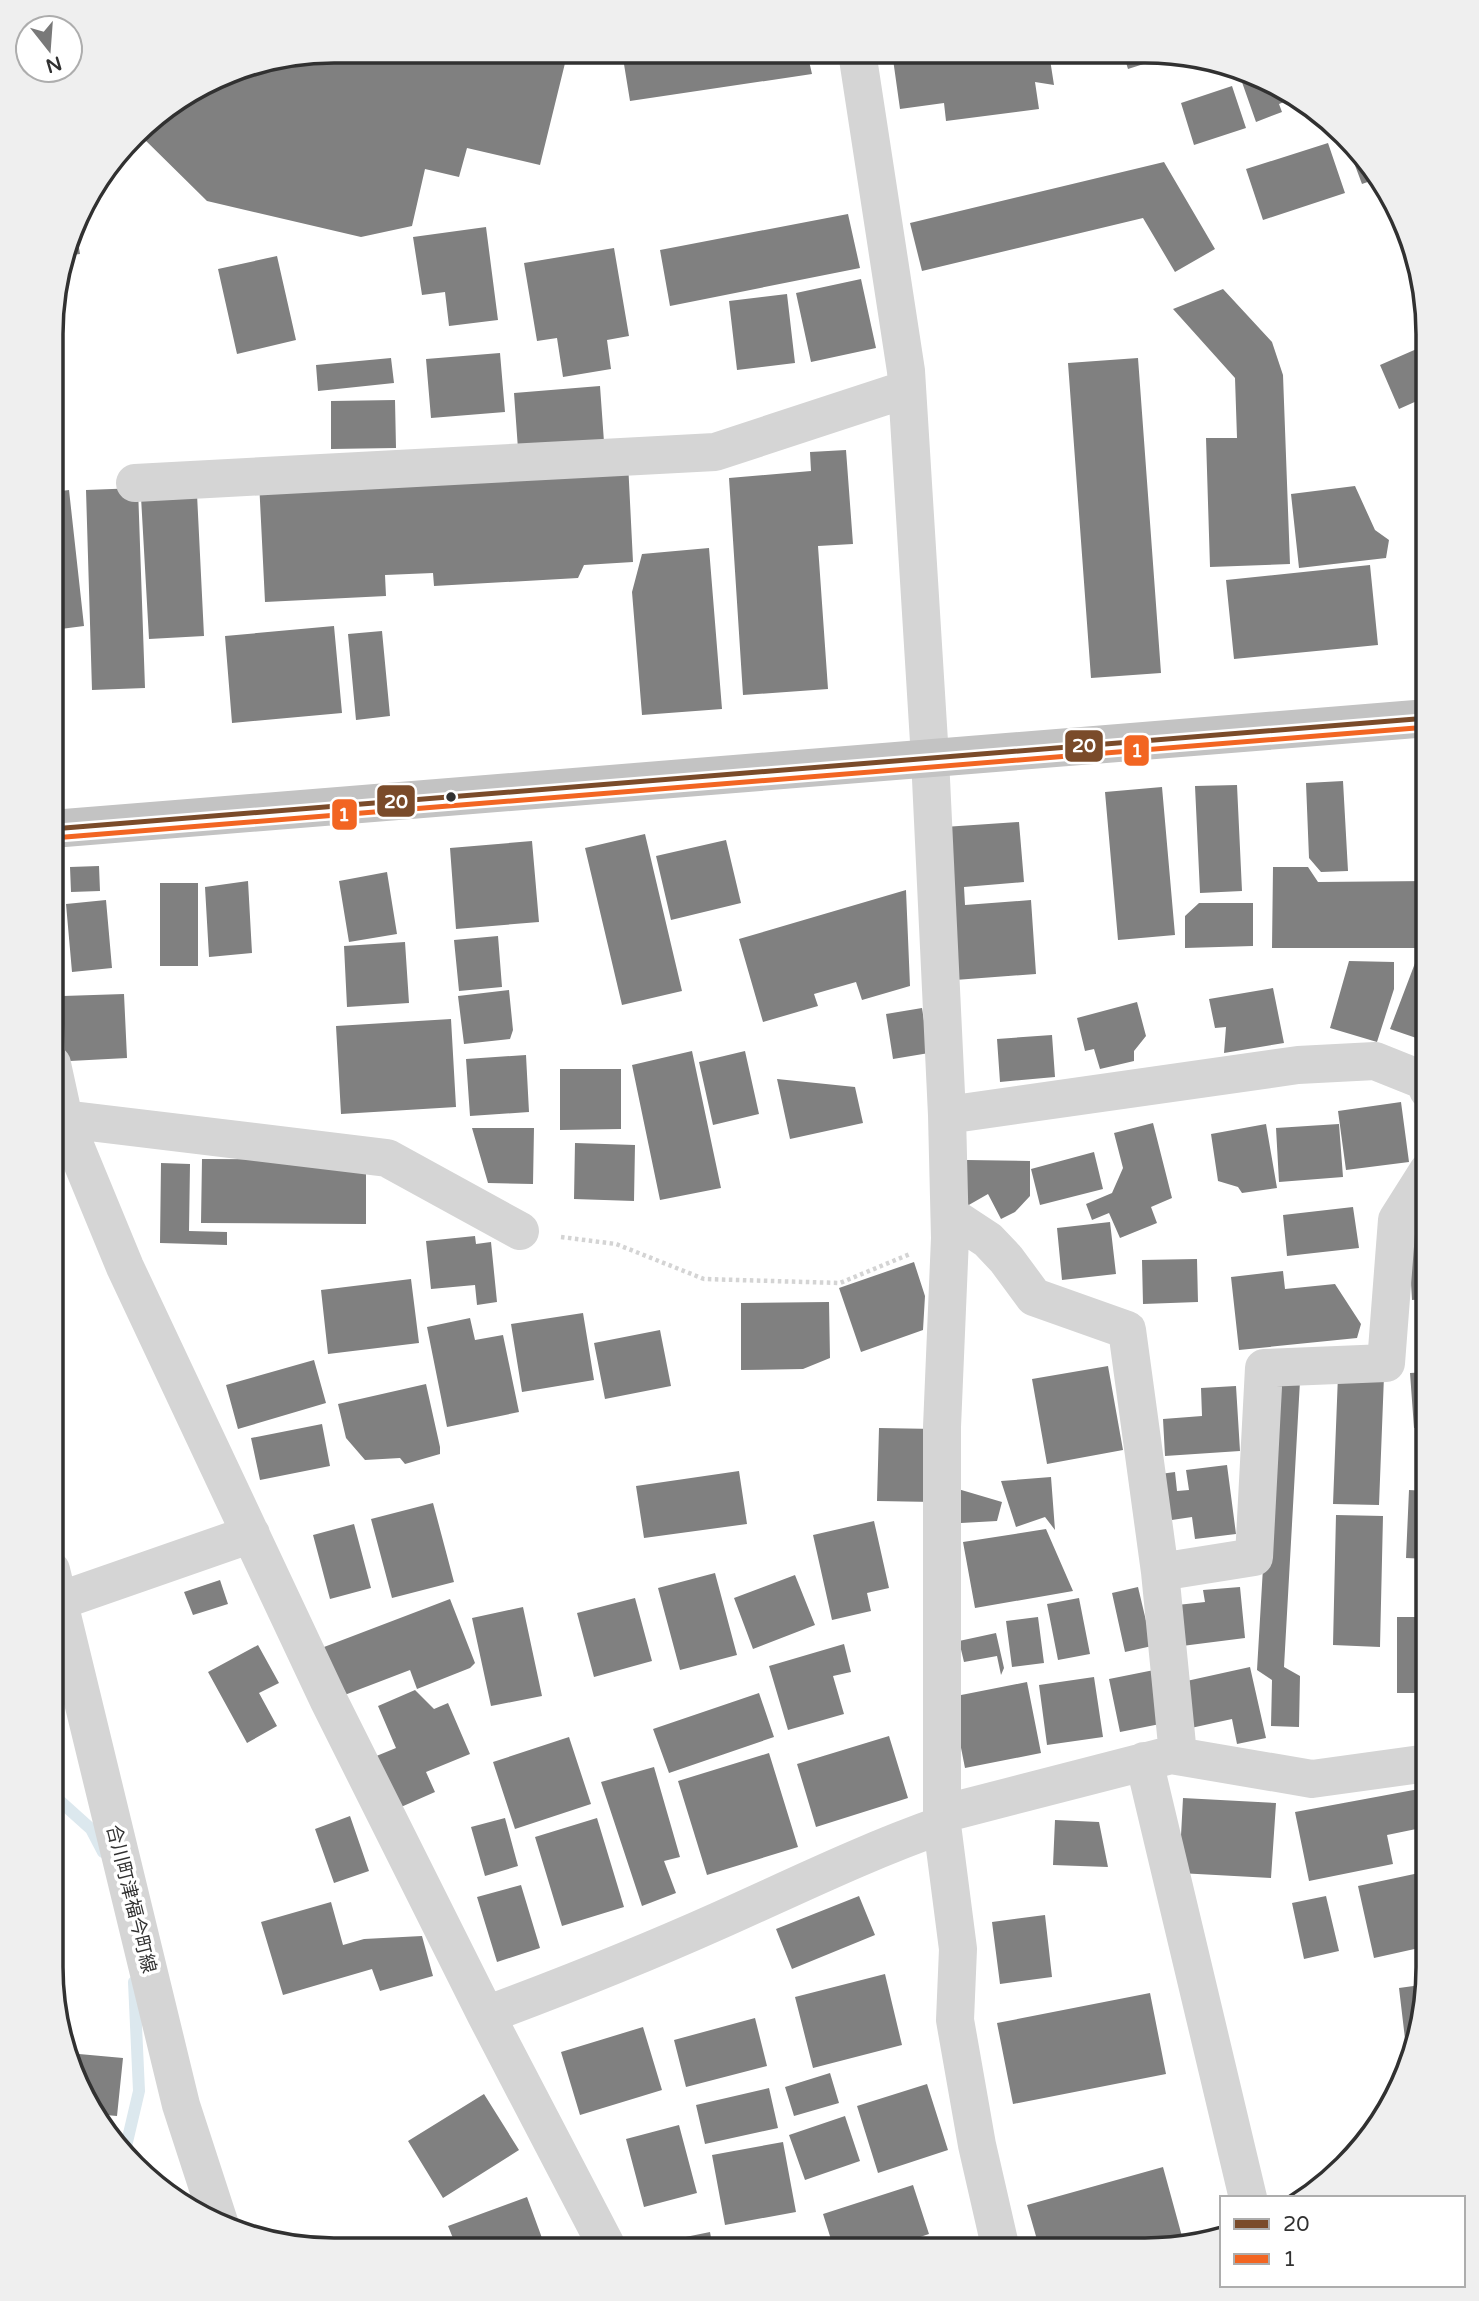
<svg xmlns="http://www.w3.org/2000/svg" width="1479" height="2301" font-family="'Varela Round','Noto Sans JP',sans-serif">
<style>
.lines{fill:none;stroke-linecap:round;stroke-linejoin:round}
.stream{stroke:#dce8ee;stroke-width:12}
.building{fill:#808080}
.path{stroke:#d4d4d4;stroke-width:4.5;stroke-dasharray:3.5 3.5;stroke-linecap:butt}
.minor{stroke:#d5d5d5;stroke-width:38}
.highway{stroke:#c3c3c3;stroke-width:38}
.bus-1-casing{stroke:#fff;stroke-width:10}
.bus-2-casing{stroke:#fff;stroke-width:10}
.bus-1{stroke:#7a4b2a;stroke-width:5}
.bus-2{stroke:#f26522;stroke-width:5}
.bus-dot{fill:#313131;stroke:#fff;stroke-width:2.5}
.labels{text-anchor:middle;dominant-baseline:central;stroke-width:7;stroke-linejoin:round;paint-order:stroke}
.street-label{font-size:19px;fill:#313131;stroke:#fff}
.rim{fill:none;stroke:#313131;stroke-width:3.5}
.line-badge{stroke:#fff;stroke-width:2.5}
.badge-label{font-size:19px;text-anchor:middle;font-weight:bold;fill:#fff}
</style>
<rect width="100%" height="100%" fill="#fff"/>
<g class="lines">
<path class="stream" d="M 51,1793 L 91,1829 L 103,1852
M 124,2155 L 139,2091 L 134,1982"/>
</g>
<path class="building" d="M 334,51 L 568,51 L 540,165 L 467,148 L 459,177 L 425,169 L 412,226 L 361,237 L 207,201 L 138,133 L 147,121 L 226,72 Z
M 622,52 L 807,52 L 812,74 L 630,101 Z
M 892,52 L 1049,53 L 1054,85 L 1035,82 L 1039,109 L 946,121 L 944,103 L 900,109 Z
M 1123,53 L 1175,53 L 1175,54 L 1128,69 Z
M 1237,68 L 1253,72 L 1297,97 L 1279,104 L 1282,112 L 1256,122 Z
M 1232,86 L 1246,128 L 1194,145 L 1181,103 Z
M 1344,136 L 1370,161 L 1379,178 L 1362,184 Z
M 1328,143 L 1345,193 L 1263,220 L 1246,169 Z
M 1164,162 L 1215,249 L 1175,272 L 1143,218 L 922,271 L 910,223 Z
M 848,214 L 860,268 L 670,306 L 660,250 Z
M 75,224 L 80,254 L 65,256 L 66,256 Z
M 486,227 L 498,320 L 449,326 L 445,292 L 422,295 L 413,237 Z
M 614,248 L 629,336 L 607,340 L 611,369 L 563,377 L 557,338 L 537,341 L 524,263 Z
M 277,256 L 296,340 L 237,354 L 218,269 Z
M 1413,258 L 1421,298 L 1420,299 L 1406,261 Z
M 861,279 L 876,348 L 811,362 L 796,293 Z
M 1223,289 L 1272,342 L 1283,375 L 1290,564 L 1210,567 L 1206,438 L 1237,438 L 1235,378 L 1173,309 Z
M 787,294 L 795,363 L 737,370 L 729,301 Z
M 53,300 L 58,322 L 53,323 Z
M 1428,344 L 1428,396 L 1399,409 L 1380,365 Z
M 500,353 L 505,412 L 431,418 L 426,359 Z
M 391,358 L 394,383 L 318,391 L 316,365 Z
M 1138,358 L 1161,673 L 1091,678 L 1068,363 Z
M 600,386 L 604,442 L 518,449 L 514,393 Z
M 395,400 L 396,448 L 331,449 L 331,401 Z
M 846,450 L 853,544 L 818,546 L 828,689 L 743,695 L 729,478 L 811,471 L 810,452 Z
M 628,462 L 633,562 L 584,565 L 578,578 L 434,586 L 433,573 L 385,575 L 386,596 L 265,602 L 259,481 Z
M 1355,486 L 1375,530 L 1389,540 L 1386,558 L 1299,568 L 1291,494 Z
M 138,488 L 145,688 L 92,690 L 86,490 Z
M 69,490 L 84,626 L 53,630 L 53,492 Z
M 197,494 L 204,636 L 149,639 L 141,497 Z
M 709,548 L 722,709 L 642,715 L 632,592 L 642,554 Z
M 1370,565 L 1378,645 L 1234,659 L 1226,580 Z
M 334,626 L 342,713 L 232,723 L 225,636 Z
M 382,631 L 390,716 L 356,720 L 348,634 Z
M 1343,781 L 1348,871 L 1321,872 L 1309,858 L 1306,783 Z
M 1237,785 L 1242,891 L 1200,893 L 1195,786 Z
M 1162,787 L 1175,935 L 1118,940 L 1105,792 Z
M 1019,822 L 1024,882 L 964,887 L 965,905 L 1031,900 L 1036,974 L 955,980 L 944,827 Z
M 645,834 L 682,991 L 622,1005 L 585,848 Z
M 726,840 L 741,903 L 671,920 L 656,856 Z
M 532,841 L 539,922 L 456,929 L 450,848 Z
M 99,866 L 100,891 L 71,892 L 70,867 Z
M 1273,867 L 1308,867 L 1318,882 L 1428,881 L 1428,948 L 1272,948 Z
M 387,872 L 397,934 L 349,942 L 339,881 Z
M 248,881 L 252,953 L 209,957 L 205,887 Z
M 160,883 L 198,883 L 198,966 L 160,966 Z
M 906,890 L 910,986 L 862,1000 L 856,982 L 814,994 L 818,1006 L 763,1022 L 739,939 Z
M 106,900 L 112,968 L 72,972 L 66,904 Z
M 1199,903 L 1253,903 L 1253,946 L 1185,948 L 1185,916 Z
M 498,936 L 502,987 L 459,991 L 454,940 Z
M 405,942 L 409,1003 L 347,1007 L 344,946 Z
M 1420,950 L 1428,953 L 1428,1042 L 1390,1029 Z
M 1349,961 L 1394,962 L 1394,989 L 1377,1042 L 1330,1028 Z
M 1273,988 L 1284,1043 L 1224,1053 L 1226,1027 L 1215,1028 L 1209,999 Z
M 509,990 L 513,1030 L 510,1039 L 464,1044 L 458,996 Z
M 124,994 L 127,1058 L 70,1061 L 65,1051 L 63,996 Z
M 1137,1002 L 1146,1036 L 1134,1051 L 1134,1061 L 1100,1069 L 1094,1049 L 1085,1051 L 1077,1018 Z
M 922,1008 L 929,1053 L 893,1059 L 886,1014 Z
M 451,1019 L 456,1107 L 341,1114 L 336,1026 Z
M 1052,1035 L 1055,1077 L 1000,1082 L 997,1039 Z
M 692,1051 L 721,1188 L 660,1200 L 632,1065 Z
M 745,1051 L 759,1114 L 713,1125 L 699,1062 Z
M 526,1055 L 529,1112 L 470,1116 L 466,1059 Z
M 560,1069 L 621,1069 L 621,1129 L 560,1130 Z
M 777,1079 L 855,1087 L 863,1123 L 790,1139 Z
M 1401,1102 L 1409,1162 L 1346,1170 L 1338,1111 Z
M 1153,1123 L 1172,1198 L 1151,1207 L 1157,1223 L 1120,1238 L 1109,1213 L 1092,1220 L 1086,1204 L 1112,1193 L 1123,1168 L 1114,1133 Z
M 1266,1124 L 1277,1188 L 1242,1193 L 1238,1187 L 1218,1181 L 1211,1134 Z
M 1339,1124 L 1343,1177 L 1279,1182 L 1276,1128 Z
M 472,1128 L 534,1128 L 533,1184 L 488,1183 Z
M 575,1143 L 635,1145 L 634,1201 L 574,1199 Z
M 1094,1152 L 1103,1189 L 1040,1205 L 1031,1169 Z
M 202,1159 L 366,1160 L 366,1224 L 201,1223 Z
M 967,1160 L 1030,1161 L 1030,1196 L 1015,1212 L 1001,1219 L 988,1194 L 967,1206 Z
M 161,1163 L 190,1164 L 189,1231 L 227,1232 L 227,1245 L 160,1243 Z
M 1353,1207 L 1359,1248 L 1287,1256 L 1283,1215 Z
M 1110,1222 L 1116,1274 L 1062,1280 L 1057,1228 Z
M 1428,1227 L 1428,1299 L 1412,1300 L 1408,1228 Z
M 475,1236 L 476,1244 L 491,1242 L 497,1302 L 477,1305 L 475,1285 L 431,1289 L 426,1241 Z
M 1197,1259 L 1198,1302 L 1143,1304 L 1142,1260 Z
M 914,1262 L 925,1296 L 923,1330 L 861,1352 L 839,1288 Z
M 1283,1271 L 1285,1289 L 1335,1284 L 1361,1324 L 1357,1338 L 1239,1350 L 1231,1277 Z
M 411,1279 L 419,1343 L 328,1354 L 321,1290 Z
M 829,1302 L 830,1358 L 803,1369 L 741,1370 L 741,1303 Z
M 583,1313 L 594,1380 L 522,1392 L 511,1324 Z
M 470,1318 L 475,1340 L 503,1335 L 519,1412 L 447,1427 L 427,1327 Z
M 660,1330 L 671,1386 L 605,1399 L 594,1343 Z
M 314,1360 L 326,1403 L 238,1429 L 226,1385 Z
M 1108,1366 L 1123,1450 L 1047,1464 L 1032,1379 Z
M 1428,1372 L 1428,1427 L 1414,1428 L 1410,1373 Z
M 1338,1375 L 1384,1376 L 1379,1505 L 1333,1504 Z
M 1274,1380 L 1300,1381 L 1284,1667 L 1300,1676 L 1299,1727 L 1271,1726 L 1272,1680 L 1257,1670 Z
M 426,1384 L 440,1447 L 440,1454 L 405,1464 L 400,1458 L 365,1460 L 346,1438 L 338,1404 Z
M 1236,1386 L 1240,1451 L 1165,1456 L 1163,1419 L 1202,1416 L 1201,1388 Z
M 322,1424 L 330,1466 L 260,1480 L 251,1438 Z
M 879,1428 L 936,1429 L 934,1502 L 877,1501 Z
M 1227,1465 L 1236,1534 L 1195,1539 L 1192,1517 L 1165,1521 L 1160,1474 L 1175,1472 L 1177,1491 L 1189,1490 L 1186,1470 Z
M 739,1471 L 747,1524 L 644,1538 L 636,1486 Z
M 1051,1477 L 1055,1530 L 1045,1517 L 1016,1527 L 1001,1481 Z
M 958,1489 L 1002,1502 L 997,1521 L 961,1523 Z
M 1409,1490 L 1428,1491 L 1428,1559 L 1406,1558 Z
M 433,1503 L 454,1582 L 392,1598 L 371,1519 Z
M 1336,1515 L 1383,1516 L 1380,1647 L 1333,1645 Z
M 874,1521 L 889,1588 L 867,1593 L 871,1611 L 832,1620 L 813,1535 Z
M 354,1524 L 371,1588 L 330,1599 L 313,1535 Z
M 1046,1529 L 1073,1591 L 975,1608 L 963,1542 Z
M 715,1573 L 737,1655 L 680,1670 L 658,1588 Z
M 795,1575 L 815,1625 L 753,1649 L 734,1598 Z
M 220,1580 L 228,1604 L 193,1615 L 184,1592 Z
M 1138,1587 L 1152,1646 L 1125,1652 L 1112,1593 Z
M 1240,1587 L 1245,1638 L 1182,1646 L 1177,1605 L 1205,1602 L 1203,1590 Z
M 635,1598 L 652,1661 L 594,1677 L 577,1613 Z
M 1079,1598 L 1090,1654 L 1058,1660 L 1047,1604 Z
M 450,1599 L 475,1663 L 470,1668 L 417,1689 L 410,1670 L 342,1696 L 324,1647 Z
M 523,1607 L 542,1696 L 491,1706 L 472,1618 Z
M 1038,1617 L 1044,1663 L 1012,1667 L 1006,1621 Z
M 1397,1617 L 1428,1617 L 1428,1693 L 1397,1693 Z
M 996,1633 L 1004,1668 L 1001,1675 L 997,1656 L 964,1662 L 959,1641 Z
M 844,1644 L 851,1672 L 833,1676 L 844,1714 L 788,1730 L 769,1666 Z
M 258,1645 L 279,1683 L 259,1693 L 277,1726 L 247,1743 L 208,1672 Z
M 1250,1667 L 1266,1738 L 1237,1744 L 1232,1719 L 1191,1728 L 1182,1682 Z
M 1154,1670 L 1165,1723 L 1120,1732 L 1109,1679 Z
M 1094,1677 L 1103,1737 L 1047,1745 L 1039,1685 Z
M 1027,1682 L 1041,1753 L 965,1768 L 951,1697 Z
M 415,1690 L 434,1709 L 448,1703 L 470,1754 L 426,1772 L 435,1792 L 392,1811 L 369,1759 L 396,1748 L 378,1706 Z
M 759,1693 L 774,1737 L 669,1773 L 653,1729 Z
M 889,1736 L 908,1798 L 816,1827 L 797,1764 Z
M 569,1737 L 591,1804 L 515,1829 L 493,1762 Z
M 769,1753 L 798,1847 L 707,1875 L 678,1781 Z
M 654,1767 L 680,1857 L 664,1861 L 676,1893 L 642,1906 L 601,1782 Z
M 1419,1789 L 1426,1827 L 1387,1835 L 1393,1864 L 1309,1881 L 1295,1812 Z
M 1183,1798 L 1276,1803 L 1271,1878 L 1179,1873 Z
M 350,1816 L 369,1871 L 334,1883 L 315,1829 Z
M 505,1818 L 518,1866 L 485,1876 L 471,1827 Z
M 597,1818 L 624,1907 L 562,1926 L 535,1837 Z
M 1055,1820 L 1099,1822 L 1108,1867 L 1053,1865 Z
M 1419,1873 L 1428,1909 L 1428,1946 L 1374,1958 L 1358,1886 Z
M 521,1885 L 540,1948 L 497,1962 L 477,1897 Z
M 859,1896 L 875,1935 L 792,1969 L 776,1929 Z
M 1326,1896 L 1339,1951 L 1304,1959 L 1292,1903 Z
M 331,1902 L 343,1945 L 364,1939 L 422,1936 L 433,1976 L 380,1991 L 372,1969 L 283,1995 L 261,1922 Z
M 1045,1915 L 1052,1977 L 1000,1984 L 992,1922 Z
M 885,1974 L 902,2045 L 813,2068 L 795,1997 Z
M 1428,1984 L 1413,2059 L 1408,2064 L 1399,1988 Z
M 1150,1993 L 1166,2074 L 1013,2104 L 997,2023 Z
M 755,2018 L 767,2066 L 686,2087 L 674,2040 Z
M 643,2027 L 662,2090 L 580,2115 L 561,2052 Z
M 68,2053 L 123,2058 L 117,2116 L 94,2114 L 72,2076 Z
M 830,2073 L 839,2103 L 794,2116 L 785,2087 Z
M 927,2084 L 948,2150 L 878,2173 L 857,2106 Z
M 769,2088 L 778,2128 L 705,2144 L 696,2105 Z
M 484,2094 L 519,2150 L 443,2198 L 408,2141 Z
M 845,2116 L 860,2161 L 805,2180 L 789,2135 Z
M 679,2125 L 697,2193 L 644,2207 L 626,2139 Z
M 783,2142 L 796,2212 L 725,2225 L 712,2155 Z
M 1163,2167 L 1183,2240 L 1146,2250 L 1040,2250 L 1027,2205 Z
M 913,2185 L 929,2234 L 881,2250 L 834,2249 L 823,2214 Z
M 527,2197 L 546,2249 L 457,2248 L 448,2226 Z
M 710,2232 L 713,2249 L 658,2249 L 656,2243 Z
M 971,2238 L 974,2250 L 931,2250 L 931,2249 Z"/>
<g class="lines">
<path class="path" d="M 561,1237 L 616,1244 L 704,1279 L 840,1283 L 910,1254"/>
<path class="minor" d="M 857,52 L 906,371 L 930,758 L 947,1115 L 950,1238 L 942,1427 L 942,1825 L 958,1949 L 955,2020 L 977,2145 L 1001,2250
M 135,483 L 715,452 L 907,389
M 52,1064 L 64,1119 L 125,1267 L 328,1699 L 486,2015 L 608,2249
M 947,1115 L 1298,1065 L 1375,1061 L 1425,1081 L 1428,1090
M 64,1119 L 387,1158 L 520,1231
M 950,1215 L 988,1240 L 1006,1259 L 1034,1297 L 1127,1330 L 1160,1572 L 1178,1755
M 51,1570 L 181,2105 L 220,2225
M 1160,1572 L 1254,1557 L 1264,1368 L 1386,1363 L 1397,1220 L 1428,1171
M 59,1601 L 251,1534
M 1144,1761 L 1248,2198
M 942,1814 L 1171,1755 L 1312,1779 L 1428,1763
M 486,2015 C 564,1986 642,1955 718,1921 C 792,1888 865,1852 942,1825"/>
<path class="highway" d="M 52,829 L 1428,718"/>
<g class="bus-1-casing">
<path id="bus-1" d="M 52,829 L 1428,718"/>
</g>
<g class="bus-2-casing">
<path id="bus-2" d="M 53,838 L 1428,727"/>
</g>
<use href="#bus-1" class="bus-1"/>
<use href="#bus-2" class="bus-2"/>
</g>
<circle class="bus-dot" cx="451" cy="797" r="6"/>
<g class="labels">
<g class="street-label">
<text transform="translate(131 1899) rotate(76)">合川町津福今町線</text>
</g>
</g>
<path d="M0 0H1479V2301H0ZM334 63H1145A271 271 0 0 1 1416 334V1967A271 271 0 0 1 1145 2238H334A271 271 0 0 1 63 1967V334A271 271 0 0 1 334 63Z" fill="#efefef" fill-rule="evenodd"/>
<path class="rim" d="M334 63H1145A271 271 0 0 1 1416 334V1967A271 271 0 0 1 1145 2238H334A271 271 0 0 1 63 1967V334A271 271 0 0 1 334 63Z"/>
<g class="line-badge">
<rect x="1064" y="729" width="40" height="34" rx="7" fill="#7a4b2a"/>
<rect x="1123" y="734" width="27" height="33" rx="7" fill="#f26522"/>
<rect x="376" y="784" width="40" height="34" rx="7" fill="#7a4b2a"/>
<rect x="331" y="798" width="27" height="33" rx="7" fill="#f26522"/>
</g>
<g class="badge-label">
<text x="1084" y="752">20</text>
<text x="1137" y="757">1</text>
<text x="396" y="808">20</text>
<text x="344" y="821">1</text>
</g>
<rect x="1220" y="2196" width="245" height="91" fill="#ffffff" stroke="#adadad" stroke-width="2"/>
<rect x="1234" y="2219" width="35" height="10" fill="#7a4b2a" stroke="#adadad" stroke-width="2"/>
<text x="1283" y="2231" font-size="21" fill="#313131">20</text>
<rect x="1234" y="2254" width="35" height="10" fill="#f26522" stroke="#adadad" stroke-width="2"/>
<text x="1283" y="2266" font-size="21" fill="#313131">1</text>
<g transform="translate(49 49) rotate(163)"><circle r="33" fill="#ffffff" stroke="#adadad" stroke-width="2"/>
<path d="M0-5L12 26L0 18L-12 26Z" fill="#797979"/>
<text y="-10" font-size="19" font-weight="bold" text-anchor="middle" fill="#313131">N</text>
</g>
</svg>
